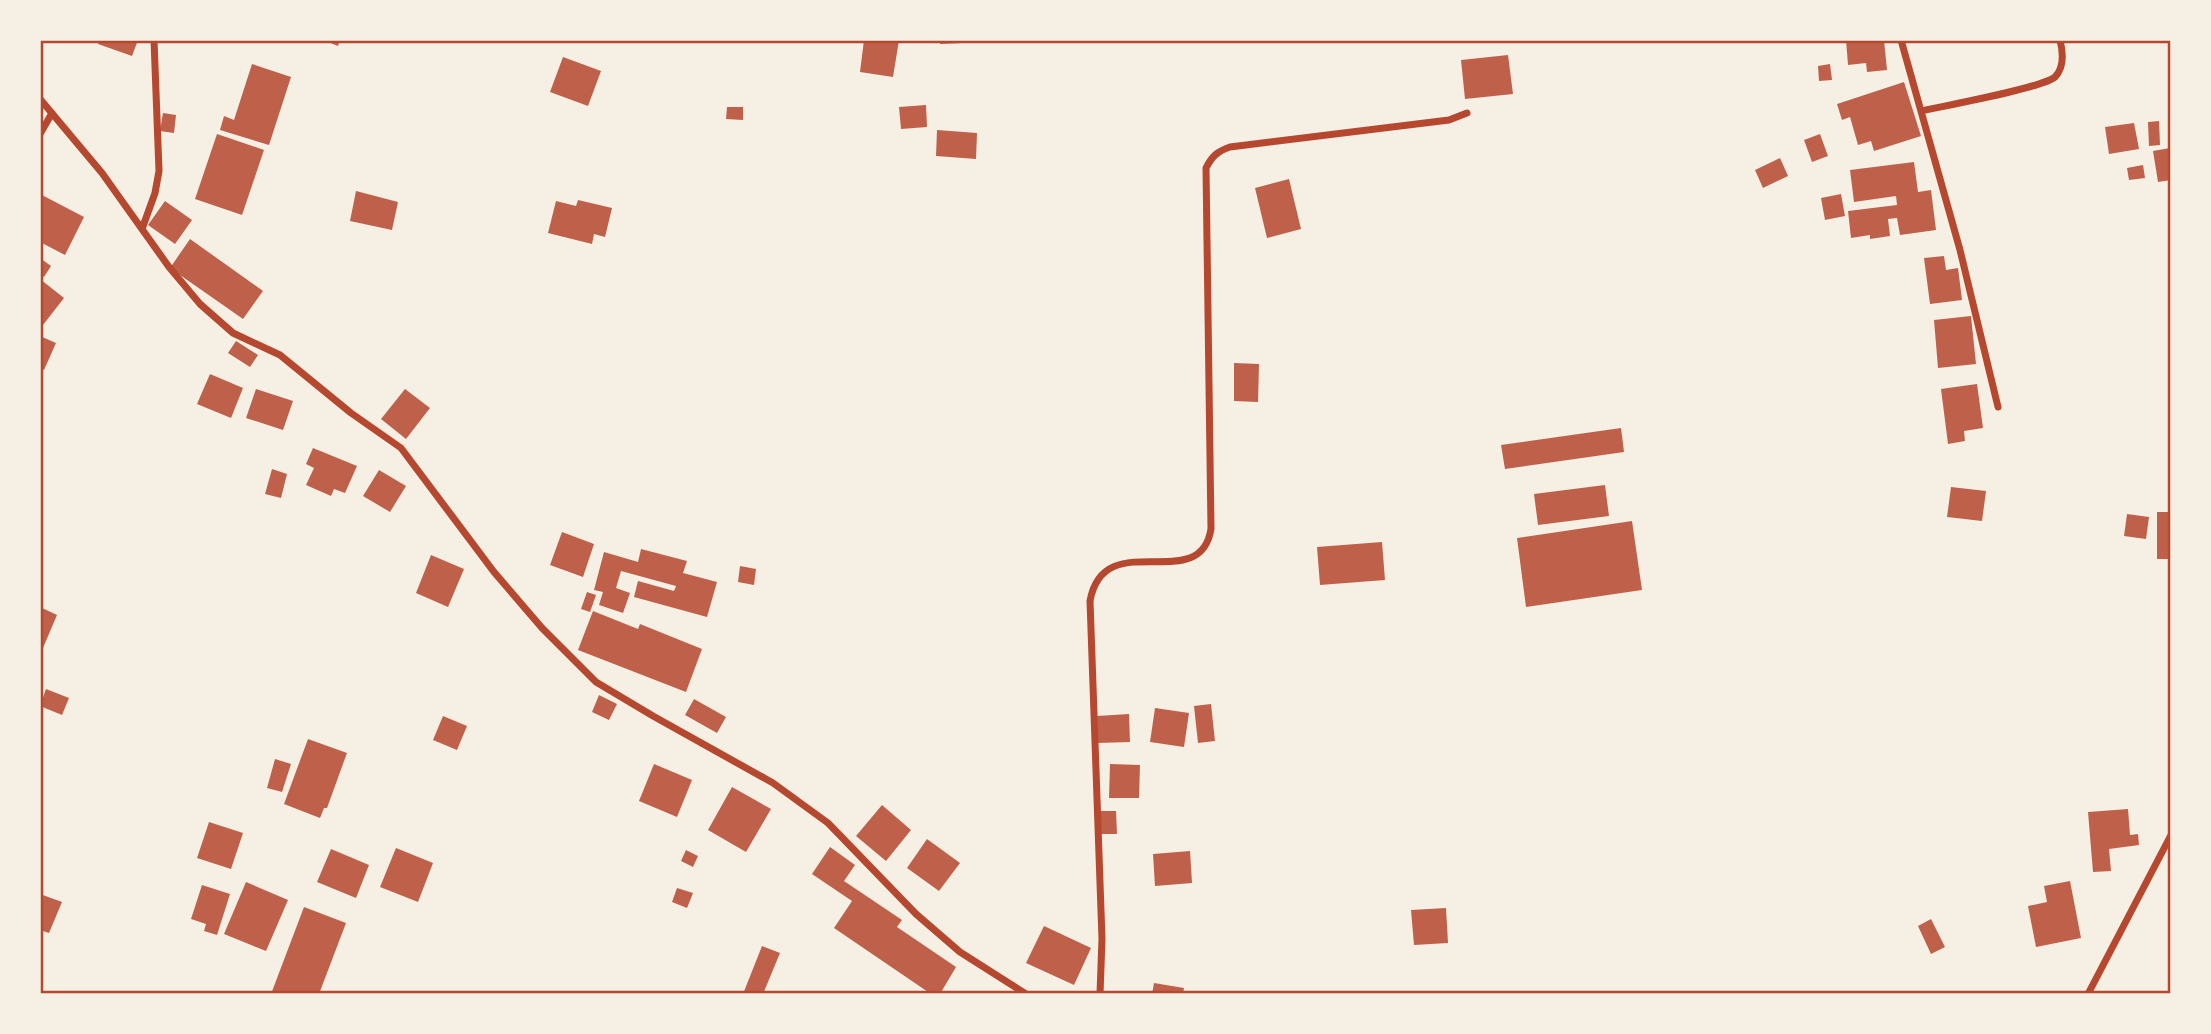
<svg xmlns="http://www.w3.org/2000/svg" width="2211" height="1034" font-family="Ubuntu,sans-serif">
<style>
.building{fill:#bf614a}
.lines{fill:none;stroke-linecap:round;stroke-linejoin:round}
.minor{stroke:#b5482f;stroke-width:7}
.neatline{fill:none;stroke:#b5482f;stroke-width:2.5}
</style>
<rect width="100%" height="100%" fill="#f6efe4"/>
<path class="building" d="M 100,40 L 138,40 L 132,56 L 98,44 Z
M 323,40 L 340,40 L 338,46 Z
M 864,40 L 899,40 L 893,77 L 860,72 Z
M 940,40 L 962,40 L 962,43 L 940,44 Z
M 1846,40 L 1884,40 L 1887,70 L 1867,72 L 1866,63 L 1848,65 Z
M 1508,55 L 1513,94 L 1465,99 L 1461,60 Z
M 563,57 L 601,71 L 588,106 L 550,92 Z
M 252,64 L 291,77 L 269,145 L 220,130 L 224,116 L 234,120 Z
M 1830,64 L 1832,80 L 1819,81 L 1818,66 Z
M 1904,82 L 1921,136 L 1874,151 L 1871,141 L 1858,145 L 1850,117 L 1842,120 L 1837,104 Z
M 926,105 L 927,127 L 901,129 L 899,107 Z
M 727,107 L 743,107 L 743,120 L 726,119 Z
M 163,113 L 176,115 L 174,133 L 160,131 Z
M 2159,121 L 2160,145 L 2149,146 L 2148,122 Z
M 2134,123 L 2139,149 L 2109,154 L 2105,127 Z
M 937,130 L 977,133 L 976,159 L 936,156 Z
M 217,134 L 264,150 L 242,215 L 195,199 Z
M 1820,134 L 1828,156 L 1812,162 L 1804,140 Z
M 2170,148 L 2171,180 L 2158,182 L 2153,151 Z
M 1780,158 L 1788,176 L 1763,188 L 1755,170 Z
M 1914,162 L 1918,192 L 1931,190 L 1936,230 L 1900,235 L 1897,218 L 1888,219 L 1890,236 L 1870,239 L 1870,235 L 1851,238 L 1848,211 L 1897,205 L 1896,196 L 1854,202 L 1850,170 Z
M 2143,165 L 2145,178 L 2129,180 L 2127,168 Z
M 1289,179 L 1301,229 L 1267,238 L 1255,188 Z
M 356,191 L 398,202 L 392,230 L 350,221 Z
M 40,194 L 84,217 L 65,255 L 40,242 Z
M 1841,194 L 1845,216 L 1825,220 L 1821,198 Z
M 578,200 L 612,208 L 605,237 L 594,234 L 592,244 L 548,233 L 556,201 L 576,206 Z
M 165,201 L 192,220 L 175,244 L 148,225 Z
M 190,239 L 263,291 L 243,319 L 170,268 Z
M 1944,256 L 1946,270 L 1958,268 L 1962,300 L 1930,304 L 1924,258 Z
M 40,258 L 51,266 L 44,277 L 40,274 Z
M 40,279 L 64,298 L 43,325 L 40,322 Z
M 1971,316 L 1976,364 L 1938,368 L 1934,320 Z
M 40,336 L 56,343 L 44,370 L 40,368 Z
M 236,341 L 258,355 L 250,367 L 228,353 Z
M 1234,363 L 1259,364 L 1258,402 L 1234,401 Z
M 210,374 L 243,388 L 231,418 L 197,404 Z
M 1977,384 L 1983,428 L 1964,431 L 1965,441 L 1948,444 L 1941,389 Z
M 256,389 L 293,401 L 283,430 L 246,418 Z
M 405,389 L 430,408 L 406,439 L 381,419 Z
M 1621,428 L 1624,452 L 1505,469 L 1501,445 Z
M 313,448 L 357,466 L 345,493 L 334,489 L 331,496 L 306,485 L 314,468 L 306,464 Z
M 272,469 L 287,474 L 281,498 L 265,494 Z
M 379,470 L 406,486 L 390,512 L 363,496 Z
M 1605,485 L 1609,516 L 1538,525 L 1534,494 Z
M 1951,487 L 1986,491 L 1982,521 L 1947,517 Z
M 2157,512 L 2171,512 L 2171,559 L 2157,559 Z
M 2127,514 L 2149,517 L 2146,539 L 2124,536 Z
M 1632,521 L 1642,590 L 1526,607 L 1517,538 Z
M 562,532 L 594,544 L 583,577 L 550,565 Z
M 1382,542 L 1385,580 L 1320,585 L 1317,547 Z
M 641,549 L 687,561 L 683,573 L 717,582 L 707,617 L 634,597 L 638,581 L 674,591 L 676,586 L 621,571 L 616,588 L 630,593 L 623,613 L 599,605 L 603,592 L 594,590 L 604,552 L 638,562 Z
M 431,555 L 464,569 L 448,607 L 416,593 Z
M 740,566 L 756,569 L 754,585 L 738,582 Z
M 587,592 L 596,595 L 590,612 L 581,609 Z
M 40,607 L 57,615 L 40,655 Z
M 593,611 L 638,629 L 640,624 L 702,649 L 686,692 L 578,650 Z
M 46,689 L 69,698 L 62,715 L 40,706 Z
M 599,695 L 617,704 L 609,720 L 592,712 Z
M 694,699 L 726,717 L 717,733 L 685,715 Z
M 1211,704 L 1215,741 L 1198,743 L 1194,706 Z
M 1155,708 L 1189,713 L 1184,747 L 1150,742 Z
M 1129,714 L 1130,742 L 1098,743 L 1097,716 Z
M 443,716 L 467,726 L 457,750 L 433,740 Z
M 308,739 L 347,753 L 327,808 L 324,808 L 320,818 L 284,804 Z
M 275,759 L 291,764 L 282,792 L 267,788 Z
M 654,764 L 692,780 L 677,817 L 639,801 Z
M 1110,764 L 1140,765 L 1139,798 L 1109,798 Z
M 732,787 L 771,809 L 746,852 L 708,830 Z
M 882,805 L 911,830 L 886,861 L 856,836 Z
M 2128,809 L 2130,835 L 2138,834 L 2139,845 L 2109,849 L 2111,871 L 2093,872 L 2088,812 Z
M 1100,811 L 1116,811 L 1117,834 L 1101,834 Z
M 209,822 L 243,833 L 231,869 L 197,858 Z
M 927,839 L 960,863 L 939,891 L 907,868 Z
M 830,847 L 855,865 L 844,881 L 902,920 L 897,927 L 956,967 L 940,994 L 931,994 L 834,928 L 852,901 L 812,874 Z
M 396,848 L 433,863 L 418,902 L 380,887 Z
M 331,849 L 369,865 L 356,898 L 317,882 Z
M 686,850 L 698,856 L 693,867 L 681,861 Z
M 1190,851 L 1192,883 L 1155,886 L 1153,854 Z
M 2070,881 L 2081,938 L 2036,947 L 2028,906 L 2047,902 L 2044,886 Z
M 246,882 L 288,900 L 266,951 L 224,934 Z
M 202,885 L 230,894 L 217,935 L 204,931 L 206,924 L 191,919 Z
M 677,888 L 693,893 L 687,908 L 672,902 Z
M 40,894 L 62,902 L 49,933 L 40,930 Z
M 304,907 L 346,923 L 319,994 L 271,994 Z
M 1446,908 L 1448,943 L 1414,945 L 1411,910 Z
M 1931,919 L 1945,947 L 1931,954 L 1918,926 Z
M 1044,926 L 1091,948 L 1074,985 L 1026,963 Z
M 762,946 L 780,953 L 763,994 L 743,994 Z
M 1154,983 L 1184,988 L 1183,994 L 1152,994 Z"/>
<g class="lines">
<path class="minor" d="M 1901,40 L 1960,250 L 1998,407
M 40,99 L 102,173 L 169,267 L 200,304 L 233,333 L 280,355 L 351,413 L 401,448 L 494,572 L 542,628 L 596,682 L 653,716 L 773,783 L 828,823 L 916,914 L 960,952 L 1026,994
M 1921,111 C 1943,106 2042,88 2055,77 C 2064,68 2063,52 2060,40
M 40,134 L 52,113
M 142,229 L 155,193 L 159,171 L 154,40
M 1100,994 L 1102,939 L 1090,601 C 1104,524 1200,597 1211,529 L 1206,168 C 1212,156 1218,151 1230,147 L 1449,120 L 1467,113
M 2088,994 L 2171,835"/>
</g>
<rect width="2211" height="1034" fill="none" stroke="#f6efe4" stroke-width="84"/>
<rect x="42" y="42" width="2127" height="950" class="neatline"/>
</svg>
